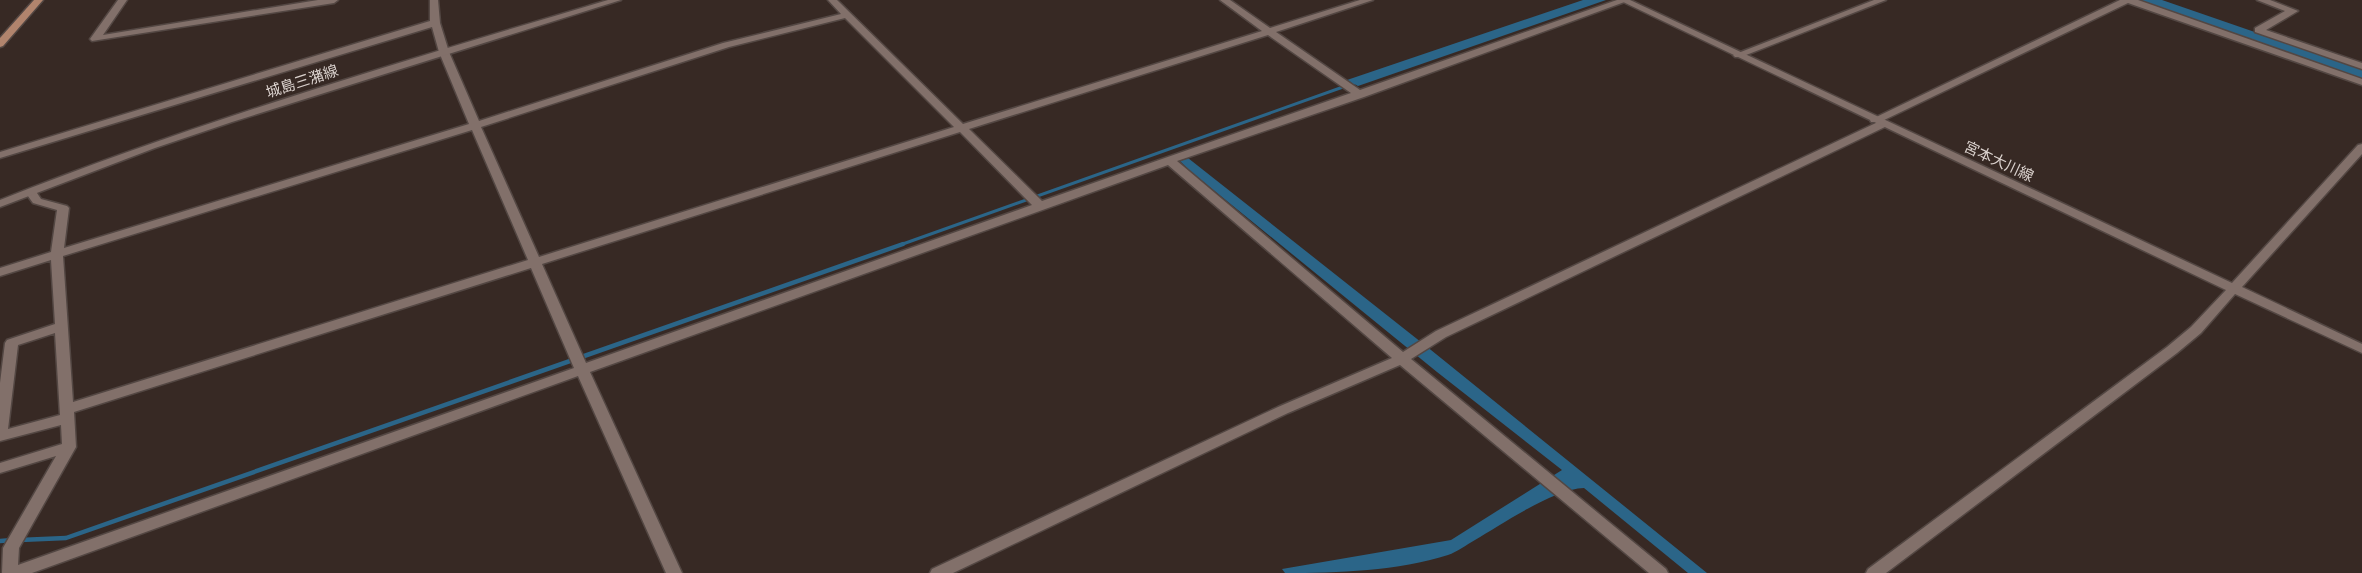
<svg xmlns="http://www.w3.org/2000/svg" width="2362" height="573" font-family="Poppins,'Noto Sans JP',sans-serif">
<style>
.water{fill:#2b6588}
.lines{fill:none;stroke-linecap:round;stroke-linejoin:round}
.stream-far1{stroke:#2b6588;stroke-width:3}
.stream{stroke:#2b6588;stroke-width:4.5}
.street-casing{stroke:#534743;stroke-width:3}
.secondary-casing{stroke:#534743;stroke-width:3}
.primary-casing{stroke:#534743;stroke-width:3}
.street{fill:#82706a;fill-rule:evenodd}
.secondary{fill:#82706a;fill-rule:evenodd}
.primary{fill:#b1846d;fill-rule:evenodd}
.labels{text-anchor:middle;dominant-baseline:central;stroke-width:4;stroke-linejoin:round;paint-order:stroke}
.street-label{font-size:15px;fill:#dbd2ce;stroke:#372924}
</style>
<rect width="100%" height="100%" fill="#372924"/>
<path class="water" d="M 1583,0 L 1606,0 L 1358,86 L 1347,80 Z
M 2140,0 L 2162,0 L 2362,69 L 2362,79 Z
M 1188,158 L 1431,350 L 1707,573 L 1688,573 L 1584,488 C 1554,489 1502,524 1475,540 C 1466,545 1457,552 1448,555 C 1399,571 1337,573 1285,573 L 1282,569 L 1451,540 L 1562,470 L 1437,372 L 1190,171 L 1180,161 Z"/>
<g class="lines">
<path class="stream-far1" d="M 900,245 L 1357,82"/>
<path class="stream" d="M 20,540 L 66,538 L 903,244
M 0,541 L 13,540"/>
<g class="street-casing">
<path id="street" d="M 118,0 L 127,0 L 103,35 L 318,0 L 338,0 L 334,3 L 92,41 L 90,39 Z
M 430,0 L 438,0 L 440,23 L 449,52 L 479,121 L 723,43 L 841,14 L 828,0 L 837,0 L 963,124 L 1262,31 L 1220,0 L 1230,0 L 1270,28 L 1360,0 L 1373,0 L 1276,32 L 1360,90 L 1617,0 L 1630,0 L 1364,97 L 1177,161 L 1403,352 L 1436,331 L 1878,122 L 1871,122 L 1870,120 L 2120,0 L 2138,0 L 2362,79 L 2362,85 L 2128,3 L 1880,122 L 1887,122 L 1887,126 L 1446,337 L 1411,359 L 1666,569 L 1668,573 L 1649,573 L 1400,365 L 1288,413 L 953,573 L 930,573 L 932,569 L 1278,407 L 1392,358 L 1168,165 L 590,372 L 682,573 L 666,573 L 578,376 L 32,573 L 2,573 L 3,548 L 56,456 L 0,473 L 0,463 L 62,444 L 61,425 L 0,441 L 0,383 L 5,343 L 7,340 L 55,324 L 51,260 L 0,276 L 0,268 L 51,252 L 57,210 L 33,203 L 25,192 L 27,190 L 35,190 L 41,199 L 67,206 L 69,208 L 64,248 L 469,124 L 439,52 L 432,27 L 0,158 L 0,152 L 430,21 ZM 845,18 L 954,127 L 539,257 L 481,127 L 729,47 ZM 1268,35 L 1351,93 L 1042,201 L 969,129 ZM 472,130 L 528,260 L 73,402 L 63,256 ZM 960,132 L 1032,205 L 586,363 L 542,264 ZM 531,268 L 574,368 L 18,565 L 19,548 L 76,447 L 74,412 ZM 55,333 L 60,415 L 8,429 L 18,345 Z
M 1874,0 L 1886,0 L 1741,57 L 1735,57 L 1733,55 Z
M 2257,0 L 2270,0 L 2298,11 L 2266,30 L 2362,63 L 2362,69 L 2255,32 L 2255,28 L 2285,11 Z"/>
</g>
<g class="secondary-casing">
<path id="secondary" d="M 608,0 L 621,0 L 232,122 L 155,148 L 0,207 L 0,200 C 199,121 403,61 608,0 Z
M 1619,0 L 1630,0 L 2232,283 L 2358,145 L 2362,144 L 2362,154 L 2242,287 L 2362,344 L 2362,353 L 2235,294 L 2201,333 L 2177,353 L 1886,573 L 1866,573 L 1868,569 L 2167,347 L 2191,327 L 2226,290 Z"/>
</g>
<g class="primary-casing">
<path id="primary" d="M 34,0 L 43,0 L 3,46 L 0,47 L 0,38 Z"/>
</g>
<use href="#street" class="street"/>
<use href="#secondary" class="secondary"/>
<use href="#primary" class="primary"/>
</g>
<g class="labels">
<g class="street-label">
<text transform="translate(302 81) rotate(-18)">城島三潴線</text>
<text transform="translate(1999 161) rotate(25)">宮本大川線</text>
</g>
</g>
</svg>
